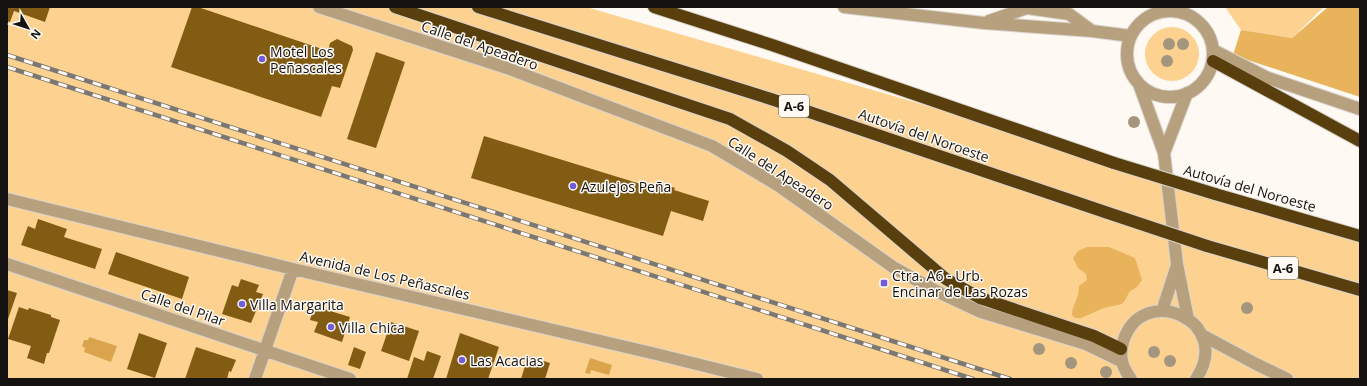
<svg xmlns="http://www.w3.org/2000/svg" width="1367" height="386" font-family="'Open Sans',sans-serif">
<style>
.green{fill:#fdd291}
.forest{fill:#e9b35c}
.water{fill:#d9a44c}
.building{fill:#825c13}
.lines{fill:none;stroke-linecap:round;stroke-linejoin:round}
.minor-casing{stroke:#d9d4ce;stroke-width:14}
.highway-casing{stroke:#d9d4ce;stroke-width:14}
.minor{stroke:#b7a07d;stroke-width:12}
.highway{stroke:#5a3f0e;stroke-width:12}
.rail-casing{stroke:#7b7773;stroke-width:4.5}
.rail{stroke:#fef9f2;stroke-width:3;stroke-dasharray:9;stroke-linecap:butt}
.highway-bridge-casing{stroke:#d9d4ce;stroke-width:14;stroke-linecap:butt}
.highway-bridge{stroke:#5a3f0e;stroke-width:12}
.tree{fill:#a4957e}
.poi-dot{fill:#735cd7;stroke:#fef9f2;stroke-width:1.5}
.labels{text-anchor:middle;dominant-baseline:central;stroke-width:3;stroke-linejoin:round;paint-order:stroke}
.shield{fill:#fef9f2;stroke:#5b5854;stroke-width:1}
.shield-label{font-size:13px;font-weight:bold;fill:#151311}
.street-label{font-size:14px;fill:#151311;stroke:#fef9f2}
.poi-label{font-size:14px;fill:#151311;stroke:#fef9f2;text-anchor:start}
</style>
<rect width="100%" height="100%" fill="#fef9f2"/>
<path class="green" d="M 7,7 L 586,7 L 1360,231 L 1360,379 L 7,379 Z
M 1225,7 L 1324,7 L 1292,38 L 1241,30 Z
M1145 54a27 27 0 1 1 54 0a27 27 0 1 1-54 0Z"/>
<path class="forest" d="M 1328,7 L 1360,7 L 1360,97 L 1233,55 L 1241,30 L 1292,38 Z
M 1087,247 L 1109,247 L 1135,258 L 1142,280 L 1137,287 L 1129,292 L 1126,299 L 1122,304 L 1104,308 L 1081,318 L 1075,318 L 1072,315 C 1072,304 1079,300 1079,286 L 1087,280 L 1086,274 L 1078,268 L 1073,258 L 1078,251 Z"/>
<path class="water" d="M 89,337 L 117,346 L 111,362 L 84,352 L 85,348 L 82,346 L 84,340 L 88,340 Z
M 590,358 L 612,365 L 609,375 L 591,370 L 590,374 L 585,373 Z"/>
<path class="building" d="M 7,7 L 50,7 L 45,22 L 14,11 L 10,22 L 7,21 Z
M 192,7 L 198,7 L 328,51 L 330,43 L 337,39 L 352,46 L 353,50 L 340,88 L 332,86 L 321,117 L 171,67 Z
M 376,52 L 405,62 L 376,148 L 347,139 Z
M 484,136 L 657,189 L 659,183 L 675,188 L 674,190 L 709,201 L 703,221 L 671,211 L 663,236 L 471,178 Z
M 38,219 L 67,229 L 64,237 L 102,249 L 95,269 L 21,245 L 28,226 L 35,229 Z
M 116,252 L 189,277 L 182,299 L 108,274 Z
M 241,279 L 259,285 L 256,292 L 263,294 L 251,323 L 222,314 L 232,285 L 238,287 Z
M 7,290 L 17,293 L 7,322 Z
M 314,306 L 350,317 L 342,342 L 314,332 L 318,322 L 310,320 Z
M 19,307 L 28,310 L 29,308 L 51,315 L 51,317 L 60,320 L 49,353 L 47,353 L 44,364 L 27,358 L 31,346 L 8,339 Z
M 391,322 L 419,331 L 409,361 L 381,351 Z
M 139,333 L 167,343 L 155,378 L 127,369 Z
M 460,333 L 499,347 L 488,379 L 446,379 Z
M 196,347 L 236,360 L 231,372 L 229,371 L 227,379 L 185,379 Z
M 354,347 L 366,352 L 360,369 L 348,365 Z
M 427,351 L 441,356 L 433,379 L 407,379 L 414,357 L 424,361 Z
M 528,356 L 550,363 L 545,379 L 521,379 Z"/>
<g class="lines">
<g class="minor-casing">
<path id="minor" d="M 319,7 L 507,68 L 712,146 L 779,186 L 893,267 L 936,291 L 981,312 L 1086,344 L 1121,361
M 844,7 L 984,23 L 1092,31 L 1131,36
M1127 54a43 43 0 1 1 86 0a43 43 0 1 1-86 0Z
M 989,21 L 1027,8 L 1069,14 L 1092,31
M 1213,50 L 1268,78 L 1360,109
M 1139,84 L 1164,153 L 1177,264 L 1188,319
M 1164,153 L 1187,93
M 7,199 L 293,269 L 656,354 L 757,379
M 7,264 L 350,379
M 1162,311 L 1177,265
M 1202,335 L 1256,364 L 1287,379
M 255,379 L 293,269
M 1131,379 C 1122,367 1119,357 1123,342 C 1142,280 1235,321 1196,379"/>
</g>
<g class="highway-casing">
<path id="highway" d="M 395,7 L 730,119 L 787,151 L 830,180 L 946,279 L 980,298 L 1094,336 L 1121,349
M 478,7 L 771,99 L 1108,213
M 654,7 L 772,45 L 1114,163
M 1213,61 L 1360,141
M 1215,194 L 1360,236
M 1207,246 L 1360,290"/>
</g>
<use href="#minor" class="minor"/>
<use href="#highway" class="highway"/>
<g class="rail-casing">
<path id="rail" d="M 7,55 L 1010,379
M 7,67 L 973,379"/>
</g>
<use href="#rail" class="rail"/>
<g class="highway-bridge-casing">
<path id="highway-bridge" d="M 1114,163 L 1215,194
M 1108,213 L 1207,246"/>
</g>
<use href="#highway-bridge" class="highway-bridge"/>
</g>
<g class="tree">
<circle cx="1169" cy="44" r="6"/>
<circle cx="1183" cy="44" r="6"/>
<circle cx="1167" cy="61" r="6"/>
<circle cx="1134" cy="122" r="6"/>
<circle cx="1247" cy="308" r="6"/>
<circle cx="1039" cy="349" r="6"/>
<circle cx="1154" cy="352" r="6"/>
<circle cx="1170" cy="361" r="6"/>
<circle cx="1071" cy="363" r="6"/>
<circle cx="1106" cy="372" r="6"/>
</g>
<g class="poi-dot">
<circle cx="262" cy="59" r="4"/>
<circle cx="573" cy="186" r="4"/>
<rect x="880" y="279" width="8" height="8" rx="2"/>
<circle cx="242" cy="304" r="4"/>
<circle cx="331" cy="327" r="4"/>
<circle cx="462" cy="360" r="4"/>
</g>
<g class="labels">
<g class="shield">
<rect x="779" y="95" width="30" height="22" rx="3"/>
<rect x="1268" y="257" width="30" height="22" rx="3"/>
</g>
<g class="shield-label">
<text x="794" y="106">A-6</text>
<text x="1283" y="268">A-6</text>
</g>
<g class="street-label">
<text transform="translate(480 45) rotate(19)">Calle del Apeadero</text>
<text transform="translate(924 135) rotate(19)">Autovía del Noroeste</text>
<text transform="translate(781 173) rotate(33)">Calle del Apeadero</text>
<text transform="translate(1250 188) rotate(16)">Autovía del Noroeste</text>
<text transform="translate(385 275) rotate(13)">Avenida de Los Peñascales</text>
<text transform="translate(183 307) rotate(19)">Calle del Pilar</text>
</g>
<g class="poi-label">
<text x="270" y="51">Motel Los<tspan x="270" dy="16">Peñascales</tspan></text>
<text x="581" y="186">Azulejos Peña</text>
<text x="892" y="275">Ctra. A6 - Urb.<tspan x="892" dy="16">Encinar de Las Rozas</tspan></text>
<text x="250" y="304">Villa Margarita</text>
<text x="339" y="327">Villa Chica</text>
<text x="470" y="360">Las Acacias</text>
</g>
</g>
<rect width="1367" height="386" fill="none" stroke="#151311" stroke-width="16"/>
<g transform="translate(28 28) rotate(129)" stroke="#fef9f2" stroke-width="3" paint-order="stroke">
<path d="M0-3L7 15L0 10L-7 15Z" fill="#151311"/>
<text y="-6" font-size="11" font-weight="bold" text-anchor="middle" fill="#151311">N</text>
</g>
</svg>
